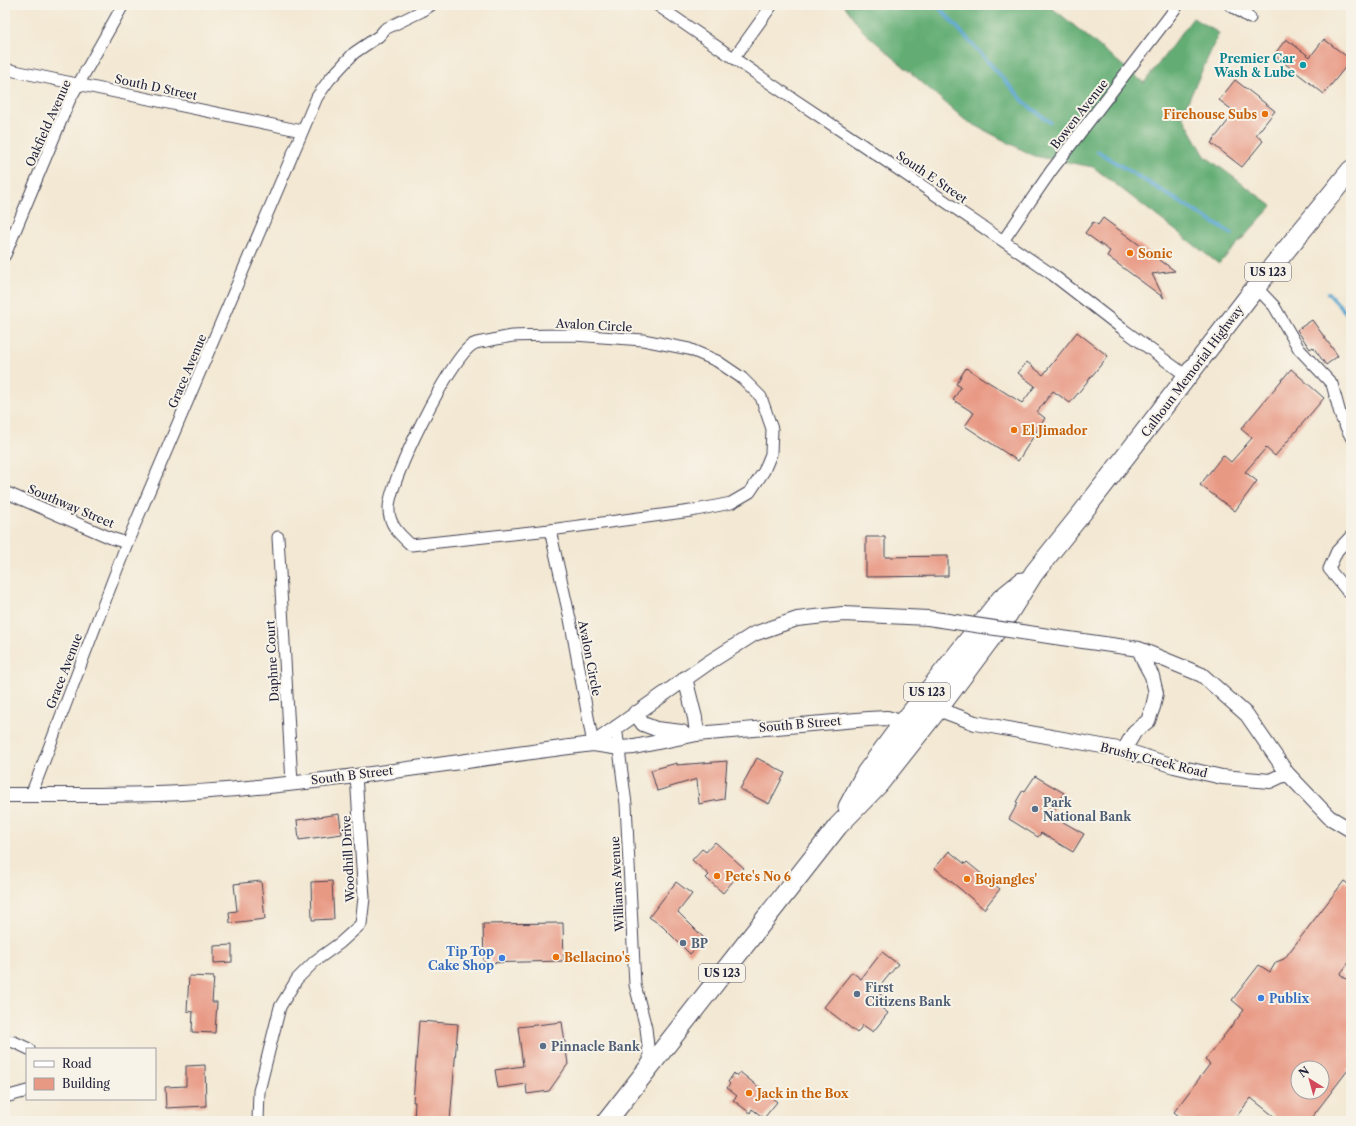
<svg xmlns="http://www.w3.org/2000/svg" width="1356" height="1126" font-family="'Libre Caslon Text',serif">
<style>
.forest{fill:#64ad75;stroke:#436858}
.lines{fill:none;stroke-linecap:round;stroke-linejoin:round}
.stream{stroke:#56a4cf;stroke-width:4}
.building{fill:#e89984;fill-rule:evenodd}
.minor-casing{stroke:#414052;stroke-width:13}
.tertiary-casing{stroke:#414052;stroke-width:16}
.trunk-casing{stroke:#414052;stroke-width:21}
.minor{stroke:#fff;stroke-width:11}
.tertiary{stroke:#fff;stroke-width:14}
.trunk{stroke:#fff;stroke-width:19}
.tertiary-bridge-casing{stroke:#414052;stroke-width:16;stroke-linecap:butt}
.tertiary-bridge{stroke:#fff;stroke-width:14}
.culture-dot{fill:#0f9aa8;stroke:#f7f3e8;stroke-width:1.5}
.food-dot{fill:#e8710a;stroke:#f7f3e8;stroke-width:1.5}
.service-dot{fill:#5c6f8a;stroke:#f7f3e8;stroke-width:1.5}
.shop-dot{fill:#3f7fe0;stroke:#f7f3e8;stroke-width:1.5}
.labels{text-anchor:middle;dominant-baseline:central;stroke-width:4;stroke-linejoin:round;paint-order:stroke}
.shield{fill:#f7f3e8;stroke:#62616f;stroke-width:1}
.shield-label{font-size:11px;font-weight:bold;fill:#22223b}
.culture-label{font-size:12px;font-weight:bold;fill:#0d838f;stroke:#f7f3e8;text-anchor:end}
.street-label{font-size:12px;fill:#22223b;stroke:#f7f3e8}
.food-label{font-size:12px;font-weight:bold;fill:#c56008;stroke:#f7f3e8;text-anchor:start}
.service-label{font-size:12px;font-weight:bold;fill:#4e5e75;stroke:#f7f3e8;text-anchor:start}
.shop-label{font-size:12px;font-weight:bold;fill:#366cbe;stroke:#f7f3e8;text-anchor:end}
</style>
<rect width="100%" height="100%" fill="#f7f3e8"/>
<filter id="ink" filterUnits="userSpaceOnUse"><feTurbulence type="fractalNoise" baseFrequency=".025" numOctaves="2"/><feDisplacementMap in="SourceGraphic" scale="8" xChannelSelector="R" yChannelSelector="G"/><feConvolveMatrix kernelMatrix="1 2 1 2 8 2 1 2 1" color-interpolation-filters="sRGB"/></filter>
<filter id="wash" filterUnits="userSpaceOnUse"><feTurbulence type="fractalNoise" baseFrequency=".012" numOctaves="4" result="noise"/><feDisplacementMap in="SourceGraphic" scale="16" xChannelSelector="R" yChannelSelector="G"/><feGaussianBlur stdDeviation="0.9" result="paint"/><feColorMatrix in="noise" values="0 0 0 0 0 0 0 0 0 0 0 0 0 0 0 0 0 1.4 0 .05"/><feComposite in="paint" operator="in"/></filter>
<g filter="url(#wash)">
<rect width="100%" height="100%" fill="#f3e8d3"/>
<path class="forest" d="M 844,5 L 1047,5 L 1060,14 L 1144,83 L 1193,18 L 1219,33 L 1182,115 L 1205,156 L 1272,206 L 1219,264 L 1093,167 L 1034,156 L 965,120 L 863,31 Z"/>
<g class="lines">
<path class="stream" d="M 937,5 L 1027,105 L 1050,122
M 1097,151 L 1232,234
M 1328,293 L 1351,318"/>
</g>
<g id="blocks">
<path class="building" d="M 1286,39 L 1310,57 L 1324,39 L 1351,60 L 1324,94 L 1274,55 Z
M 1235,80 L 1275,111 L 1256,135 L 1263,141 L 1242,167 L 1211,143 L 1235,112 L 1219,100 Z
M 1103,218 L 1175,271 L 1152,274 L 1164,298 L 1107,256 L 1110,251 L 1085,233 L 1093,222 L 1098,225 Z
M 1312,320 L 1338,356 L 1326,365 L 1313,347 L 1310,349 L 1297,330 Z
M 1077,332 L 1108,356 L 1070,403 L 1053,391 L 1037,412 L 1045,418 L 1018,461 L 965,426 L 974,413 L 953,400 L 961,387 L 956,384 L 966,368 L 1022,403 L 1035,386 L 1018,373 L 1027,362 L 1043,375 Z
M 1291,369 L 1324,398 L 1275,456 L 1266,448 L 1245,472 L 1257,481 L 1235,511 L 1200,485 L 1223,455 L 1231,462 L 1252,438 L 1241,429 Z
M 866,537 L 885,537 L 885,557 L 948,556 L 948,576 L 866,577 Z
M 757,758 L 785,773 L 769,804 L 740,789 Z
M 727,761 L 724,799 L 699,804 L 697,779 L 657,791 L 651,770 L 677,763 L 677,765 Z
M 1035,776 L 1064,793 L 1051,815 L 1084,834 L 1073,852 L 1041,833 L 1038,837 L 1009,819 L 1018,803 L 1016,802 L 1023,790 L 1025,791 Z
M 339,814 L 342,834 L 299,840 L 297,820 Z
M 715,842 L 744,868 L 723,893 L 706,878 L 709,875 L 692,860 L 702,849 L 706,852 Z
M 949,851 L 965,864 L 967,862 L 1000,889 L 984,909 L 935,868 Z
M 261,881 L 265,919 L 230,923 L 229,912 L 237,911 L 234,884 Z
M 332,881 L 334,919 L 312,920 L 311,882 Z
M 1344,881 L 1351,886 L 1351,960 L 1340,974 L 1351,983 L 1351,1066 L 1309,1121 L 1280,1121 L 1251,1098 L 1233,1121 L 1185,1121 L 1174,1112 L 1210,1064 L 1205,1060 L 1244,1010 L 1232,1000 L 1259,965 L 1270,972 L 1276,962 L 1284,959 ZM 1298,1068 L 1322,1068 L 1322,1092 L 1298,1092 Z
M 676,882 L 692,894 L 678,912 L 705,939 L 690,954 L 662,926 L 649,917 Z
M 563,923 L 564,961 L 484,963 L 483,924 Z
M 232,945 L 232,962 L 214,963 L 214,946 Z
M 882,952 L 898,964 L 876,991 L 885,998 L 879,1006 L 888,1013 L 873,1032 L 863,1025 L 857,1033 L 824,1007 L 852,972 L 861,979 Z
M 189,976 L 214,977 L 212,1002 L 217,1002 L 215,1033 L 192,1032 L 193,1012 L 187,1011 Z
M 419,1021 L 458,1024 L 450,1121 L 414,1121 L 415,1102 L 413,1102 Z
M 562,1022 L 568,1064 L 549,1091 L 527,1094 L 526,1084 L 498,1088 L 495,1070 L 523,1066 L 518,1027 Z
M 205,1065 L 206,1106 L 166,1108 L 165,1087 L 186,1086 L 186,1066 Z
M 740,1072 L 777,1102 L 764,1118 L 752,1109 L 750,1113 L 733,1100 L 737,1096 L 727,1088 L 730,1084 L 728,1082 L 734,1073 L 737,1076 Z"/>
</g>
</g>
<g filter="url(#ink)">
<use href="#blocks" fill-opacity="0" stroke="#414052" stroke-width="1"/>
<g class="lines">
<g class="minor-casing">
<path id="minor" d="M 657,5 L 771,84 L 861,144 L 1053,275 L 1124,330 L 1188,377
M 1230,5 L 1250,18
M 734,58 L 772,5
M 5,69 L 302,131
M 1003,241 L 1051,171 L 1178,5
M 5,255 L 70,99 L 123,5
M 1256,287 L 1274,306 L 1299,349 L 1332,384 L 1341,417 L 1351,437
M 574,335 L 643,340 L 689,349 L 717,361 L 742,378 L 761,397 L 772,429 L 771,454 L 764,471 L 750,492 L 731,503 L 691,511 L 550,530 L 411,545 C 400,535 388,524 389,508 C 389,481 450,359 472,345 C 476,342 482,342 487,341 C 495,340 504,337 513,336 C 533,335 554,335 574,335 Z
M 5,492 L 111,538 L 127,543
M 550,530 L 570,619 L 593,744
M 1351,536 L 1337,551 L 1329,569 L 1347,591 L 1351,593
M 278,537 L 292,783
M 616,726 L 626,804 L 635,985 L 646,1028 L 650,1065
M 31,795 L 127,543 L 317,97 L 329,80 L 354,53 L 379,36 L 385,29 L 422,11 L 431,5
M 5,1041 L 14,1042 L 29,1049
M 5,1095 L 9,1096 L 27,1091
M 258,1121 L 259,1091 L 280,1007 L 297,979 L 315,961 L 340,943 L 361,924 L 364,898 L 356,775"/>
</g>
<g class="tertiary-casing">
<path id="tertiary" d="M 1055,637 L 1139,649 L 1202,675 L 1247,715 L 1287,773 L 1329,817 L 1351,830
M 685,678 L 695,718 L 697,734
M 938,709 L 975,723 L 1124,750 L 1174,766 L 1222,777 L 1270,781 L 1287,773
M 635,713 L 643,724 L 656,729 L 682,732
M 593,744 L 708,663 L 754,634 L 797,619 L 843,614 L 928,618
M 1124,750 L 1135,731 L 1148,721 L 1153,707 L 1156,693 L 1152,676 L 1145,663 L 1139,649
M 5,795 C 63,795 122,796 181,793 C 319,785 456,761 593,744 L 620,748 L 634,747 L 697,734 L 868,719 L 887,718 L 903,723"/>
</g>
<g class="trunk-casing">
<path id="trunk" d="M 848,807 L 866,773 L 903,723 L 1001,599 L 1022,582
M 607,1121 L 838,826 L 878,785 L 938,709 L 1005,619 L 1034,573 L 1082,513 L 1256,287 L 1351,170"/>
</g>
<use href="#minor" class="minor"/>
<use href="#tertiary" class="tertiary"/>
<use href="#trunk" class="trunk"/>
<g class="tertiary-bridge-casing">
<path id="tertiary-bridge" d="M 928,618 L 1055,637"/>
</g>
<use href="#tertiary-bridge" class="tertiary-bridge"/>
</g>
</g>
<circle class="culture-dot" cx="1303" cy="65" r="4"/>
<g class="food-dot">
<circle cx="1265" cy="114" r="4"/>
<circle cx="1130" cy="253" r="4"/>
<circle cx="1014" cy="430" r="4"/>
<circle cx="717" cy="876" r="4"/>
<circle cx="967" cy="879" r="4"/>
<circle cx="556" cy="957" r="4"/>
<circle cx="749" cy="1093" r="4"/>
</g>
<g class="service-dot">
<circle cx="1035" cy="809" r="4"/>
<circle cx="683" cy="943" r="4"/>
<circle cx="857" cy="994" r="4"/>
<circle cx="543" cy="1046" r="4"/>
</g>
<g class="shop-dot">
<circle cx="502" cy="958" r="4"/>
<circle cx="1261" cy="998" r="4"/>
</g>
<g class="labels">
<g class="shield">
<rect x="1245" y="263" width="46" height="18" rx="3"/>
<rect x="904" y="683" width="46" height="18" rx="3"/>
<rect x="699" y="964" width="46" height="18" rx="3"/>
</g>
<g class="shield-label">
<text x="1268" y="272">US 123</text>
<text x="927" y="692">US 123</text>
<text x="722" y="973">US 123</text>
</g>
<g class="culture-label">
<text x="1295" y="58">Premier Car<tspan x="1295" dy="14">Wash &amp; Lube</tspan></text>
</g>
<g class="street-label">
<text transform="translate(156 87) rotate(12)">South D Street</text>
<text transform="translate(1079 114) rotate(-52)">Bowen Avenue</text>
<text transform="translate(48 123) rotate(-66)">Oakfield Avenue</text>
<text transform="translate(932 177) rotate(34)">South E Street</text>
<text transform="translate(594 325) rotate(3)">Avalon Circle</text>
<text transform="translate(187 371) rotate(-67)">Grace Avenue</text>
<text transform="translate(1192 371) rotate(-53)">Calhoun Memorial Highway</text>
<text transform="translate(71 506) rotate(23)">Southway Street</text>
<text transform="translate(590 658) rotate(79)">Avalon Circle</text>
<text transform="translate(272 661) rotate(-93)">Daphne Court</text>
<text transform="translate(64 671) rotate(-69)">Grace Avenue</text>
<text transform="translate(800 724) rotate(-5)">South B Street</text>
<text transform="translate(1154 760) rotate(14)">Brushy Creek Road</text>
<text transform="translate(352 775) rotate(-7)">South B Street</text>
<text transform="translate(348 859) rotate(-93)">Woodhill Drive</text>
<text transform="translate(617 884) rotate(-93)">Williams Avenue</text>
</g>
<g class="food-label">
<text x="1257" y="114" text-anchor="end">Firehouse Subs</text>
<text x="1138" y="253">Sonic</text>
<text x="1022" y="430">El Jimador</text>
<text x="725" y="876">Pete's No 6</text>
<text x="975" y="879">Bojangles'</text>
<text x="564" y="957">Bellacino's</text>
<text x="757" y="1093">Jack in the Box</text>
</g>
<g class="service-label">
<text x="1043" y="802">Park<tspan x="1043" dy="14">National Bank</tspan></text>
<text x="691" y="943">BP</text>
<text x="865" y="987">First<tspan x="865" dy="14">Citizens Bank</tspan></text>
<text x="551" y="1046">Pinnacle Bank</text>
</g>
<g class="shop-label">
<text x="494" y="951">Tip Top<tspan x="494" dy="14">Cake Shop</tspan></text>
<text x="1269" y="998" text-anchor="start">Publix</text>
</g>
</g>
<rect width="1356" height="1126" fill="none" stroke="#f7f3e8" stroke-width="20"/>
<rect x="26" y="1048" width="130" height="52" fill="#f7f3e8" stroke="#a29fa3"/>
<rect x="34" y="1061" width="20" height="6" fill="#ffffff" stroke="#a29fa3"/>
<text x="62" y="1068" font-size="12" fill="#22223b">Road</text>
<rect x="34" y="1078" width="20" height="12" fill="#e89984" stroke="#a29fa3"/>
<text x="62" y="1088" font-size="12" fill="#22223b">Building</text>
<g transform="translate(1310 1080) rotate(323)"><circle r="19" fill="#f7f3e8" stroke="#a29fa3"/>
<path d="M0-3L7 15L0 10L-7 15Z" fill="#d1495b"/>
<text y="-6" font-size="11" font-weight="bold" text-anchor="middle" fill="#22223b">N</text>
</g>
</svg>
